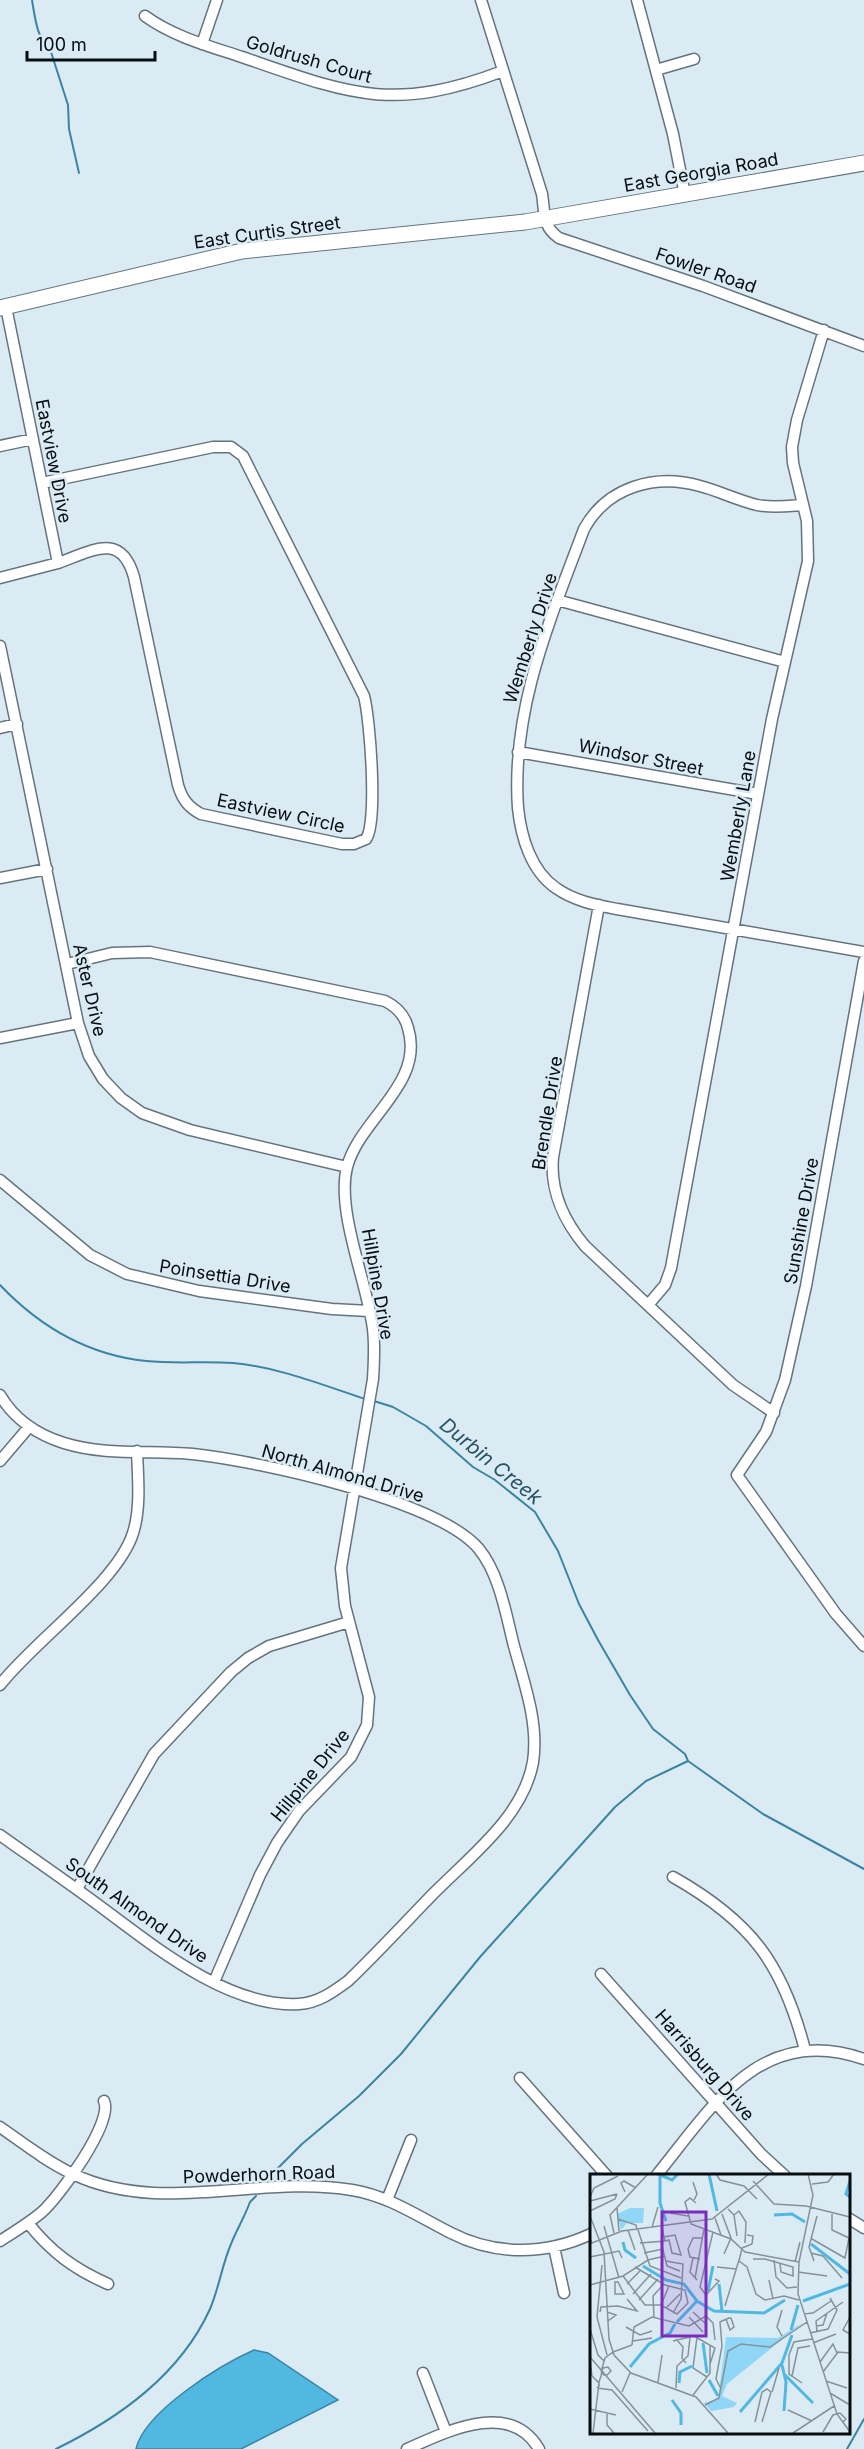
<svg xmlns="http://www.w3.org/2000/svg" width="864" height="2449" font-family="Inter,sans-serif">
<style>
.water{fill:#51b8e2;stroke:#3b85a3;stroke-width:1.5}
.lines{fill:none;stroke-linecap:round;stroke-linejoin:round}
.stream{stroke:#3b85a3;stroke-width:2}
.minor-casing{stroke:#65747c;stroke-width:13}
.secondary-casing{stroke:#65747c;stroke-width:17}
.minor{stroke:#fff;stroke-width:10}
.secondary{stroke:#fff;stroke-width:15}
.labels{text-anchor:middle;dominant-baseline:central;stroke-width:5;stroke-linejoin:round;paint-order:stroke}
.street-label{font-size:18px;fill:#070d10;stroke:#daebf4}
.water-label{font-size:20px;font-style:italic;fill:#275365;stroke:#daebf4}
.inset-river{fill:none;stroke:#51b8e2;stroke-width:3}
.inset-road{fill:none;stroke:#869299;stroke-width:1.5}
.view{fill:#7b2cbf;fill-opacity:0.15;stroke:#7b2cbf;stroke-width:3}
.inset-edge{fill:none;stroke:#070d10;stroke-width:3}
</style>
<rect width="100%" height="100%" fill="#daebf4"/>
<path class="water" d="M 254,2350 L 268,2353 L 338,2400 L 241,2449 L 136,2449 C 144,2412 220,2365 254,2350 Z"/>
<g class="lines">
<path class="stream" d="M 32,0 C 35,18 37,39 51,52 L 68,105 L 69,129 L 79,173
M 0,1285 C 40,1327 88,1355 146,1361 C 175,1364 204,1361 233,1363 C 278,1367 323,1385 365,1399
M 374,1401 L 393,1407 L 426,1426 L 473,1467 L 495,1480 L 535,1512 L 558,1551 L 579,1604 L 598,1640 L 630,1695 L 653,1729 L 685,1754 L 688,1761 L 763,1814 L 864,1869
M 263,2183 L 302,2144 L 359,2096 L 401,2054 L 480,1957 L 615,1807 L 646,1781 L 688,1761
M 56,2449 C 119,2418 180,2375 210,2309 C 219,2288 222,2265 231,2244 C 237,2229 245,2216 250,2202 L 256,2196
M 847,2449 L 864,2419"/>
<g class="minor-casing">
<path id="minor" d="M 481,0 L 542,194 C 545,213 542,226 559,238 L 703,286 L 864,346
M 637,0 L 673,134 L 685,195
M 145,16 C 174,37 209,46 242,57 C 349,94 392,113 503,71
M 202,44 L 217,0
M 656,70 L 694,59
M 0,446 L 33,439
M 42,483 L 213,447 L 231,447 L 243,456 L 364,696 C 370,718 378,823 366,839 L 354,844 L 342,844 L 201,814 C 188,807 182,799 178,785 L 134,577 C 121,531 92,551 58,563
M 803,505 C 788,506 772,508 757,505 C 737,500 719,491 700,486 C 655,473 607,487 584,529 C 550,620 511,709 518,808 C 521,837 531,871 556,888 C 574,901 596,905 617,909 L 864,952
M 0,578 L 58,563 L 6,307
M 557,600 L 785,662
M 0,646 L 78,1023 L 89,1056 L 103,1079 L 121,1098 L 142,1113 L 190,1130 L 347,1167
M 0,728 L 17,724
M 518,752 L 758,794
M 0,878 L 47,869
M 599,905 L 553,1157 C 550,1190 564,1221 585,1246 L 733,1385 L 774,1413
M 864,961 L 806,1286 L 785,1380 L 766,1432 L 737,1475 L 836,1614 L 864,1646
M 67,964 L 112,953 L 150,952 L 385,1001 C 397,1007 405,1016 408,1028 C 425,1084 360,1118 347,1167 C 336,1211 367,1282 373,1329 C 375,1346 374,1363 373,1379 L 341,1568 L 345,1606 L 369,1697 L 367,1725 L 351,1757 L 299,1811 L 277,1843 L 260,1875 L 214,1982
M 0,1038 L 78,1023
M 0,1180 L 90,1255 L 127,1274 L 199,1291 L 332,1309 L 369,1311
M 648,1305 L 665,1285 L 671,1268 L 772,719 L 808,561 L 807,521 L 793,463 L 792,447 L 797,420 L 824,330
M 0,1395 C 14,1419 38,1435 64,1443 C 105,1456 151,1450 193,1454 C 258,1461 438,1500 479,1549 C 500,1575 506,1615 514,1646 C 524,1683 539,1723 533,1762 C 523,1818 468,1858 431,1896 C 403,1925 376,1954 348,1981 C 333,1992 318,2003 299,2004 C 226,2008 149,1942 93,1901 C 63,1879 31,1857 0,1835
M 0,1461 L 29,1427
M 0,1685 C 33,1642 118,1582 133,1533 C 141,1508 138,1478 137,1451
M 673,1877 C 751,1921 783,1964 805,2050
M 77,1889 L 154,1754 L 231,1672 L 248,1658 L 269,1646 L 349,1622
M 601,1974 L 761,2154 L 785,2176
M 520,2078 L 607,2176
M 0,2127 C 23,2143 47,2162 73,2174 C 161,2216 260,2174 352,2190 C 389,2196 419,2217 451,2233 C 496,2256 546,2255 591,2234
M 656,2176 C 712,2107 760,2023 864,2059
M 387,2200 L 411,2140
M 848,2218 L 864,2228
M 28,2223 C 51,2252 74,2269 108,2284
M 0,2241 C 14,2232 29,2223 42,2212 C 59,2197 114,2122 104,2101
M 554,2247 L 564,2293
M 423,2373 L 446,2432
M 407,2449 C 446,2432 510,2399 539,2449"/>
</g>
<g class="secondary-casing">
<path id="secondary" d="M 0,308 L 242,251 L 525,222 L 864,163"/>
</g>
<use href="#minor" class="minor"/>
<use href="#secondary" class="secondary"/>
</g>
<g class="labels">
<g class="street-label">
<text transform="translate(309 59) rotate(16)">Goldrush Court</text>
<text transform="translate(701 172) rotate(-10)">East Georgia Road</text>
<text transform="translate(267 232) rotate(-8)">East Curtis Street</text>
<text transform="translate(706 270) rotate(19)">Fowler Road</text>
<text transform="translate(54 461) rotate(79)">Eastview Drive</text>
<text transform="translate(530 638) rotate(-72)">Wemberly Drive</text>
<text transform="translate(641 757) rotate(11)">Windsor Street</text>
<text transform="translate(281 813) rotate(12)">Eastview Circle</text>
<text transform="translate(738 816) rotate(-80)">Wemberly Lane</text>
<text transform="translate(90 990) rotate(77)">Aster Drive</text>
<text transform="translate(547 1113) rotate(-81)">Brendle Drive</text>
<text transform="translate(801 1221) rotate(-80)">Sunshine Drive</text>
<text transform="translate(225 1276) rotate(9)">Poinsettia Drive</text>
<text transform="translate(378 1284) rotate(80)">Hillpine Drive</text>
<text transform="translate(343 1473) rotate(16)">North Almond Drive</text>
<text transform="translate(310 1775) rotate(-51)">Hillpine Drive</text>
<text transform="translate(137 1910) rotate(35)">South Almond Drive</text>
<text transform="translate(705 2065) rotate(49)">Harrisburg Drive</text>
<text transform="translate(259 2174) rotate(-2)">Powderhorn Road</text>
</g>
<g class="water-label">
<text transform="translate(491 1461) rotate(39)">Durbin Creek</text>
</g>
</g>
<g transform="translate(590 2174)">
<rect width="260" height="260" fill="#daebf4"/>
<path d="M 40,34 L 54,34 L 53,49 L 37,49 L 31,56 L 27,40 ZM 214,148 L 137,210 L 132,222 L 147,229 L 144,233 L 121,237 L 114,229 L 128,225 L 136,163 L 188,164 Z" fill="#8fd6f7"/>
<path class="inset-river" d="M 68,0 L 82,6 L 88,0M 119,0 L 127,37M 70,1 L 70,29 L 76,47M 260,7 L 256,20 L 260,23M 184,41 L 202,40 L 215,48M 33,68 L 35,76 L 46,84M 221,70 L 260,100M 53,92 L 76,106 L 94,110 L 107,127 L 124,137 L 174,139 L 195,126M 129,110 L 132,137M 118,117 L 123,92M 213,127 L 260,110M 87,148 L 106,128M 201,156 L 208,131M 113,169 L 117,199M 192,191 L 196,208 L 194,237M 40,193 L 59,170 L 80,159 L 85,150M 195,201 L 223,229M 119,206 L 128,222M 89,209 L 90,198 L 102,192M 82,226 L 91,239 L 91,251M 150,238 L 192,189 L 202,161"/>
<path class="inset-road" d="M 126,0 L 130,6 L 154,12 L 167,25M 218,0 L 223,21 L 209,88 L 208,120 L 247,240 L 260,258M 163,7 L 184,30 L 216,32 L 260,43M 103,8 L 107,20 L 104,26M 222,10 L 238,8 L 244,0M 35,18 L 31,9 L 34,7 L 46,14M 0,23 L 4,14 L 28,2M 0,27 L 27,20M 106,29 L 100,24 L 95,28 L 101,50 L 141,65 L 155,78 L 209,88M 27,34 L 29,57M 138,35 L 144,41 L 147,62M 0,37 L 25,25 L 27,20M 80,39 L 98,42M 132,40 L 141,64 L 134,80M 144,41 L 149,37 L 156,48 L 155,69M 0,42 L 14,78 L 19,165 L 24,181 L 41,199 L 106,223 L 138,259M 125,44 L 131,61M 28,45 L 46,51 L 47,56M 14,52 L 29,104M 62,53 L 68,33M 38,56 L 45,76M 48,56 L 60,92 L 91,104M 123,58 L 110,113 L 116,121 L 129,107 L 125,105M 24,59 L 20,41 L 58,0M 157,61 L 163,62 L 162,70 L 152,74 L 149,87 L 157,93 L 166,120 L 175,126 L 194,122 L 209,126M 74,63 L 85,61 L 91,81 L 82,79 L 79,66 L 75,67M 0,64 L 2,69 L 32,57 L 122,45 L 179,0M 222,65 L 255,84 L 259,64 L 242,56 L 242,40M 71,68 L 77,92 L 90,97M 50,69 L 75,67 L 72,54M 54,79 L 73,75M 221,79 L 233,82 L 252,104M 0,83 L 29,77 L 32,84M 103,84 L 100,98 L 107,106M 110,85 L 100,83 L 98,75 L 103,64 L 113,64M 163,85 L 175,85 L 203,93 L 203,102 L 191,98 L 190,90M 184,86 L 186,103 L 197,114 L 207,113M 76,87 L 93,90 L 91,125 L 83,139M 224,87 L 219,73 L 227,42M 205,88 L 210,68M 12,91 L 7,143 L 17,181M 127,93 L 146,95M 208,98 L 237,102M 33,102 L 55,131 L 71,131 L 87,140 L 98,129 L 95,116 L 75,111 L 45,93M 105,104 L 114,55M 179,106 L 183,125M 25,108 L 28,108 L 34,120 L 25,120 ZM 37,110 L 50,97M 0,111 L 33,102 L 58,86 L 75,82M 43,120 L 61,100M 49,126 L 68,105M 71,131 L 79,112M 135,132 L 149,86M 76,134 L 90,120M 10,138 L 11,133 L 28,132 L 47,137 L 37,125M 17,138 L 26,141 L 18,147M 103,138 L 117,151M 214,140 L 223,139 L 241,127M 64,143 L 63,122 L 74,110M 99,143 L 113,158M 260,143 L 253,156 L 260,160M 226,152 L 233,151 L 237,139M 36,153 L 50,161 L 62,157M 0,155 L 8,181 L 14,187M 227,158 L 226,147 L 253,128M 220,159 L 238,155 L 247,136 L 240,124M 104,162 L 125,174 L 120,190M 192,162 L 187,153 L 192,136M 107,163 L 103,194 L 117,203M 86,165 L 93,173 L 92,184 L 96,189M 43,167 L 62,164M 83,167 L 100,163 L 98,182 L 87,192 L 86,214M 223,169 L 246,160M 42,171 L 44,153 L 62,143 L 99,152 L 116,142 L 123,149 L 125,166M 23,178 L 42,171M 0,183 L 65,259M 0,187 L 2,202 L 9,209M 230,188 L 243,170 L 247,179M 11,198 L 15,184 L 23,178M 233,198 L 248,178 L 260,179M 202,202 L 208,174 L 220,172M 236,207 L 257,214M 68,208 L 72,181M 212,209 L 199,200 L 199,181 L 204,168 L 222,165M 130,213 L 126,205 L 132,172 L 130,148 L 132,147 L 139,144 L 141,144 L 144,153 L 140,156 L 136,145M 7,214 L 22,216 L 58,257M 7,214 L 9,212 L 9,208 L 11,202 L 12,197 L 13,194 L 18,193 L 21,197 L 17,201 L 14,201 L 13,200 L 11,197M 32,218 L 40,199M 182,218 L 189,194M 240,219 L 260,231M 103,221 L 120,199 L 120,171M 115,231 L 129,224 L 138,177 L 151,170 L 180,173 L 217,148M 0,235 L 26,241M 198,236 L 222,247M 17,238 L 17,251 L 24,259M 165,248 L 172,218 L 177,215 L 181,218M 172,248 L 181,218M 233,258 L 243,241 L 250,239 L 256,245 L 253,248M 3,259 L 9,209M 203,259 L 244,232"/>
<path class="view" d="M 72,38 L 116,38 L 116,162 L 72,162 Z"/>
<rect width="260" height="260" class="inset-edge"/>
</g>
<path d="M27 51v9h128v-9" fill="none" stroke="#070d10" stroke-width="3"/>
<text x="36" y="51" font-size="18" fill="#070d10" stroke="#daebf4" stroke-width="4.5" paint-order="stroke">100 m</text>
</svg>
